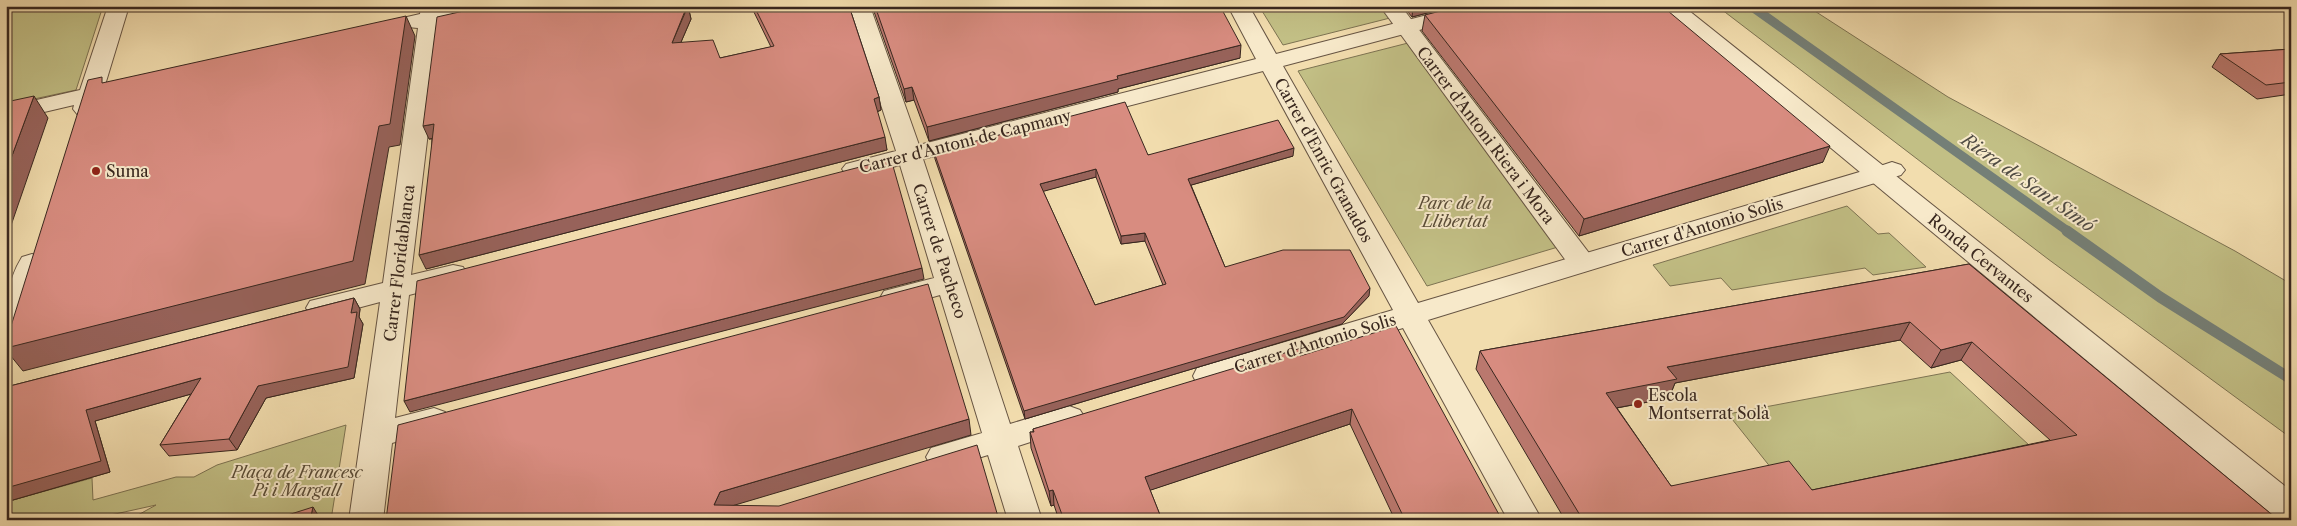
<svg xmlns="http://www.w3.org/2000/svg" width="2297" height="526" font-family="'Libre Caslon Text',serif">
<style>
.green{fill:#c2bf85;stroke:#7d7352}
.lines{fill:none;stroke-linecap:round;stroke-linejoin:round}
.stream-far1{stroke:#747f77;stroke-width:9}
.stream{stroke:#747f77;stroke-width:11}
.pedestrian-casing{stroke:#665443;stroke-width:2}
.minor-casing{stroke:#665443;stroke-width:2}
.tertiary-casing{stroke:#665443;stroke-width:2}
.pedestrian{fill:#f7e9ca;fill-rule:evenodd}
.minor{fill:#f7e9ca;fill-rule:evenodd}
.tertiary{fill:#f7e9ca;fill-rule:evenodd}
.wall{fill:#ba786e;stroke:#38271f;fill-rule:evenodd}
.shaded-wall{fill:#97625a;stroke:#38271f}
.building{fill:#d88c80;stroke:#38271f;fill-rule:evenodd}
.poi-dot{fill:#8f2418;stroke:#f7e9ca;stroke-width:2}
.labels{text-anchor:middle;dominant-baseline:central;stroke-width:4;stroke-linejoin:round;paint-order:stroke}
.street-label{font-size:16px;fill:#38271f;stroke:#f7e9ca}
.poi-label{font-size:16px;fill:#38271f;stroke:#f7e9ca;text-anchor:start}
.park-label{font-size:16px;font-style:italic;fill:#5a4d38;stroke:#f7e9ca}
.water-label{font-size:18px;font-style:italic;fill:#514c44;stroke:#f7e9ca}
</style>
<rect width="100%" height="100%" fill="#f2ddae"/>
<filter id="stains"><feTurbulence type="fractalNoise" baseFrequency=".004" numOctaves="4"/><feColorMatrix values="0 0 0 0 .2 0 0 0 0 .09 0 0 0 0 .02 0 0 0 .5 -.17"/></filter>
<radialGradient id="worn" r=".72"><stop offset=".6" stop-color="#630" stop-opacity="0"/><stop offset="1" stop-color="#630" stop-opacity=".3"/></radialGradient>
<path class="green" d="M 6,6 L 103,6 L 76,90 L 6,105 Z
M 1259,6 L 1381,6 L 1390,18 L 1283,45 Z
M 1717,6 L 1807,6 L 1948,97 L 2235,251 L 2291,284 L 2291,438 L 2048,259 Z
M 1408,43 L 1558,247 L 1427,286 L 1298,71 Z
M 1847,206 L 1878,234 L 1889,233 L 1926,267 L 1873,275 L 1865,268 L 1732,290 L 1721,278 L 1670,286 L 1653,265 Z
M 1950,372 L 2043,458 L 1803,508 L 1728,414 Z
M 346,425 L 331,520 L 129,520 L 156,505 L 88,520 L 6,520 L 6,502 L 92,478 L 93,500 L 176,477 L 194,477 L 217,465 Z"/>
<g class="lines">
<path class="stream-far1" d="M 1751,6 L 2069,232"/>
<path class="stream" d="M 2067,231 L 2160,297 L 2291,379"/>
<g class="pedestrian-casing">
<path id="pedestrian" d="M 1380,6 L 1401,6 L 1592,257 L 1596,263 L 1592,269 L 1582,272 L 1572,269 Z"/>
</g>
<g class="minor-casing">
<path id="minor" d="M 108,6 L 129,6 L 105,85 L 120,81 L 128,83 L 132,88 L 128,93 L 100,100 L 93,114 L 85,116 L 77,114 L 73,109 L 74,105 L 6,121 L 6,107 L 80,90 Z
M 421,6 L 443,6 L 442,9 L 456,6 L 495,6 L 492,10 L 441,23 L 411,275 L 453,265 L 463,267 L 467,274 L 463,281 L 409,295 L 395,418 L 434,408 L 445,412 L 450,420 L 445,428 L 392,443 L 383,520 L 349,520 L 380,302 L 320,318 L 310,315 L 306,308 L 310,301 L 383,283 L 418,28 L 407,27 L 404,22 L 407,17 L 420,14 Z
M 849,6 L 870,6 L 919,145 L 1256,59 L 1228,6 L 1249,6 L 1276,54 L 1462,6 L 1498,6 L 1495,10 L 1283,66 L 1418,303 L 1883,165 L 1892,162 L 1901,165 L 1905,170 L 1901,175 L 1428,320 L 1542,520 L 1508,520 L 1403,328 L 1208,387 L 1197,384 L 1193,376 L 1197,368 L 1393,310 L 1263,71 L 923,159 L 1010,424 L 1069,406 L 1080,410 L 1085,418 L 1080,426 L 1018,446 L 1042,520 L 1008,520 L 988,455 L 942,469 L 931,466 L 926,457 L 931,448 L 982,433 L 940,295 L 894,308 L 884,305 L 880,298 L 884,291 L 934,278 L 900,165 L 855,177 L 846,174 L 842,169 L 846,164 L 896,151 Z
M 32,254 L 42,257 L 46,263 L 21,337 L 16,344 L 6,347 C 6,314 4,286 22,257 Z"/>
</g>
<g class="tertiary-casing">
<path id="tertiary" d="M 1660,6 L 1683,6 L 2291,491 L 2291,520 L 2279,520 Z"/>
</g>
<use href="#pedestrian" class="pedestrian"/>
<use href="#minor" class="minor"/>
<use href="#tertiary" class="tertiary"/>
</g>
<path class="wall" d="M 688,6 L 691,19 L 681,42 L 720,58 L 771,47 L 751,6 L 849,6 L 879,97 L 881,110 L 877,112 L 887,150 L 426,269 L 432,139 L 429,139 Z
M 872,6 L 1220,6 L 1240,58 L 1118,89 L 1118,92 L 929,141 L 914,100 L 906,102 Z
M 1403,6 L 1454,6 L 1412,17 Z
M 1425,15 L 1823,162 L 1579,236 L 1422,31 Z
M 2291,49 L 2291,94 L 2257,99 L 2212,67 L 2220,54 Z
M 934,152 L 1148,155 L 1293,156 L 1191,185 L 1225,267 L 1369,296 L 1342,324 L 1025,419 L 935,159 ZM 1096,177 L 1121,244 L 1145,241 L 1163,285 L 1095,305 L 1043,191 Z
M 1969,264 L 2277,520 L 1565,520 L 1476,369 L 1480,351 ZM 1900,340 L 1931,368 L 1961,360 L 2050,440 L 1812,490 L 1671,486 L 1617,408 L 1669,398 L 1675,383 Z
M 354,298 L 360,309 L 359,317 L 363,324 L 354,378 L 266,398 L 237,450 L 169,456 L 160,445 L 191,394 L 95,421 L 110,472 L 6,502 L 6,387 Z
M 1310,353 L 1502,520 L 1395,520 L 1350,424 L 1150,490 L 1162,520 L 1059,520 L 1054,505 L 1051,506 L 1031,448 L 1030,432 L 1033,432 L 1033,429 Z"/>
<path class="shaded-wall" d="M 688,6 L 691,19 L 675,56 L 672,43 Z
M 1413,6 L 1454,6 L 1412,17 Z
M 406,16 L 415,36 L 400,145 L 389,147 L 365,284 L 23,371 L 6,350 L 6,348 L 379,126 Z
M 1241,45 L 1240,58 L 1118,89 L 1118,92 L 929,141 L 927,127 L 1117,76 Z
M 912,87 L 914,100 L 906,102 L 904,89 Z
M 34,96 L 48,118 L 6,240 L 6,172 Z
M 879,97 L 881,110 L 876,112 L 874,99 Z
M 434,124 L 439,137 L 429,139 L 423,126 Z
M 885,137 L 887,150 L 426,269 L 419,255 Z
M 1830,146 L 1823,162 L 1579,236 L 1584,219 Z
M 1294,148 L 1293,156 L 1188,186 L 1188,179 Z
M 1096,169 L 1096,177 L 1041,192 L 1040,184 Z
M 1145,233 L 1145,241 L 1121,244 L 1121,236 Z
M 922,268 L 924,279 L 410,412 L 404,401 Z
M 1370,288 L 1369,296 L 1342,324 L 1025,419 L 1024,411 Z
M 354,298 L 360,309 L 359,317 L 363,324 L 354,378 L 266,398 L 237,450 L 229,439 L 258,386 L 351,313 Z
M 1910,322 L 1900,340 L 1675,383 L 1669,398 L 1600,411 L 1606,393 L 1667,367 Z
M 1972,342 L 1961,360 L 1931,368 L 1941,350 Z
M 1311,345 L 1309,360 L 1300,356 Z
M 201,378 L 209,389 L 95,421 L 110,472 L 6,502 L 6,488 L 86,410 Z
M 1352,409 L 1350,424 L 1145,492 L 1145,477 Z
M 969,419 L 971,435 L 725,508 L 714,505 L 720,492 Z
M 1053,490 L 1054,505 L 1051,506 L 1049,491 Z
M 313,507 L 321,520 L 310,520 Z
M 614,516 L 616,520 L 601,520 Z"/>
<path class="building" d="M 486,6 L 687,6 L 672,43 L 713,40 L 720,58 L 774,46 L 754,6 L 849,6 L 879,97 L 874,99 L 885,137 L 419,255 L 434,124 L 423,126 L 437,17 Z
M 875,6 L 1220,6 L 1241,45 L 1117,76 L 1118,79 L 927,127 L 912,87 L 904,89 Z
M 1460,6 L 1662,6 L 1830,146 L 1584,219 L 1425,15 Z
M 406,16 L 390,124 L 379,126 L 353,261 L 6,348 L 6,342 L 88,80 L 102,77 L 102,83 Z
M 2291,49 L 2291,82 L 2266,85 L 2220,54 Z
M 34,96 L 6,172 L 6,102 Z
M 1125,102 L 1148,155 L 1278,120 L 1294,148 L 1188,179 L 1225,267 L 1283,250 L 1350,250 L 1370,288 L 1344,317 L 1024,411 L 934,152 ZM 1096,169 L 1121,236 L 1145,233 L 1166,284 L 1095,305 L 1040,184 Z
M 891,159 L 922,268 L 404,401 L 417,281 Z
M 1969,264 L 2276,518 L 2277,520 L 1583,520 L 1480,351 ZM 1910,322 L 1941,350 L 1972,342 L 2077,435 L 1812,490 L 1789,461 L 1671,486 L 1606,393 L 1677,379 L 1667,367 Z
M 928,284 L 969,419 L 720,492 L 714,505 L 779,506 L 977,445 L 999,520 L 614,520 L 614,516 L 601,520 L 386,520 L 398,425 Z
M 354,298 L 351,313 L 357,312 L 348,367 L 258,386 L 229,439 L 160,445 L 201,378 L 86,410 L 101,461 L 6,488 L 6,387 Z
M 1396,326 L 1502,520 L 1405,520 L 1352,409 L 1145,477 L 1162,520 L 1064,520 L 1053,490 L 1049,491 L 1030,432 L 1034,432 L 1033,429 L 1311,345 L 1300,356 Z
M 313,507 L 310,520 L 272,520 Z"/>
<g class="poi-dot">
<circle cx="96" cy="171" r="5"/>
<circle cx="1638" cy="404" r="5"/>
</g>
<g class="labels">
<g class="street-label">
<text transform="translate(1486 135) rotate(53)">Carrer d'Antoni Riera i Mora</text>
<text transform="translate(965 141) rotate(-14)">Carrer d'Antoni de Capmany</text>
<text transform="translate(1324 160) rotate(61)">Carrer d'Enric Granados</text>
<text transform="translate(1702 227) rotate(-17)">Carrer d'Antonio Solis</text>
<text transform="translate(940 251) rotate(72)">Carrer de Pacheco</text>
<text transform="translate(1981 258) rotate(39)">Ronda Cervantes</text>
<text transform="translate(399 263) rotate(-83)">Carrer Floridablanca</text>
<text transform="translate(1315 343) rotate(-17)">Carrer d'Antonio Solis</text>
</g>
<g class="poi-label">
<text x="106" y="171">Suma</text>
<text x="1648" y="395">Escola<tspan x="1648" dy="18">Montserrat Solà</tspan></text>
</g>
<g class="park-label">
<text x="1455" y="203">Parc de la<tspan x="1455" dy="18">Llibertat</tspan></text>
<text x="297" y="472">Plaça de Francesc<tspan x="297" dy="18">Pi i Margall</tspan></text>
</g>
<g class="water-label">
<text transform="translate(2028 183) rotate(35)">Riera de Sant Simó</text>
</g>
</g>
<rect width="2297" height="526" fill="none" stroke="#f2ddae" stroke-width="25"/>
<rect x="8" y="8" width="2282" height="511" fill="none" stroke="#38271f" stroke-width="2.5"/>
<rect x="12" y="12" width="2272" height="501" fill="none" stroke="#38271f"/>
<rect width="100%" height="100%" filter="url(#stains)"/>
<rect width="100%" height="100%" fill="url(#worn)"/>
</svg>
